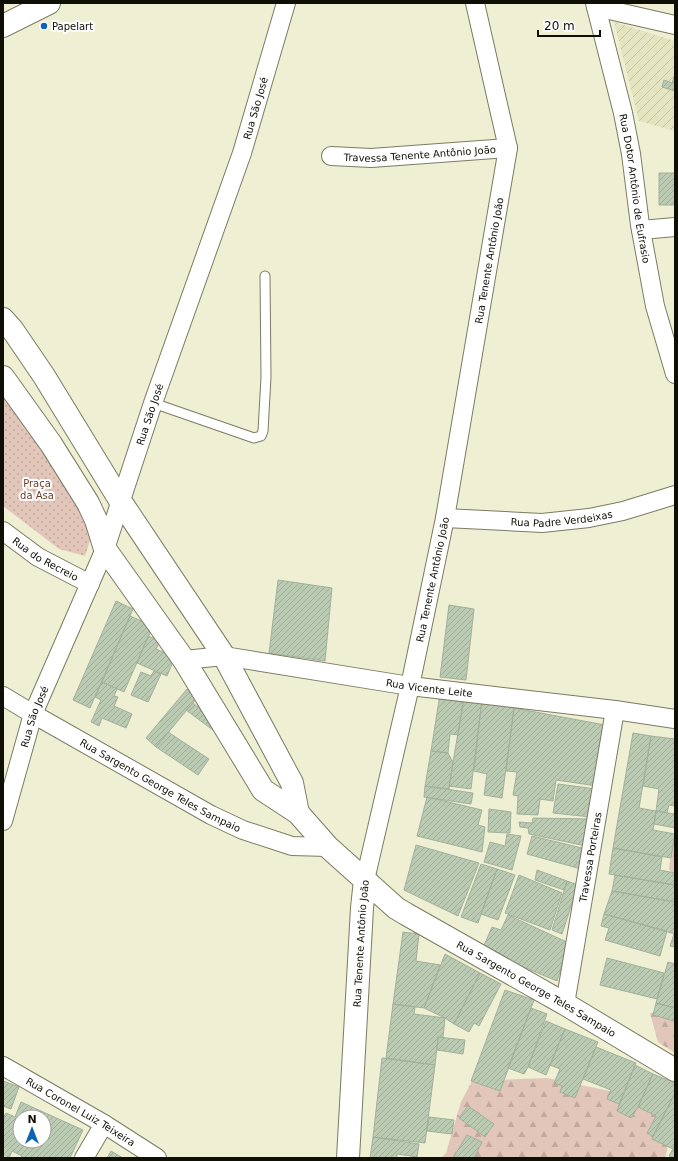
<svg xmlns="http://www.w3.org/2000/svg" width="678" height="1161" font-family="'DejaVu Sans',sans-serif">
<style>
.industrial{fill:url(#industrial-furrows)}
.forest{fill:url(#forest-firs)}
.park{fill:url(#park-dots)}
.building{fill:url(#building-hatch);stroke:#a2b19b;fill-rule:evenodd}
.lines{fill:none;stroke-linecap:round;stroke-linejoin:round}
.lane-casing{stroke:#7c7b63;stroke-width:11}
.street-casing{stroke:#7c7b63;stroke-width:20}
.secondary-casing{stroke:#7c7b63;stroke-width:24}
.highway-casing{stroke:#7c7b63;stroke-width:24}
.lane{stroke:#fff;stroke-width:9}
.street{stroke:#fff;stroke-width:18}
.secondary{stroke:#fff;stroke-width:22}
.highway{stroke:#fff;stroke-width:22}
.poi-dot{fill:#0c65b3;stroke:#fff;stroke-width:1.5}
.labels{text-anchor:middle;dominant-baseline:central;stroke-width:4;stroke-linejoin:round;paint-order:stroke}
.poi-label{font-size:10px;fill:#0f0f06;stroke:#fff;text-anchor:start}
.street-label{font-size:10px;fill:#0f0f06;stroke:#fff}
.park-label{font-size:10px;fill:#6c3f27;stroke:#fff}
</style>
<defs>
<pattern id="industrial-furrows" width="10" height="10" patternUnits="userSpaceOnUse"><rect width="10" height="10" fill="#e4e4c1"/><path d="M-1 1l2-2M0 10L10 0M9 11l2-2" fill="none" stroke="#c2c2a4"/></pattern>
<pattern id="forest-firs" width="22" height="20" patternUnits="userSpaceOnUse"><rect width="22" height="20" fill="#e2c6b9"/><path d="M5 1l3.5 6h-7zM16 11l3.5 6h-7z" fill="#c1a99e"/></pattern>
<pattern id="park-dots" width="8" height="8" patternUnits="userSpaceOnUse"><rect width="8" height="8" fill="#e2c6b9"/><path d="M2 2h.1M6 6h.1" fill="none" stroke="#c1a99e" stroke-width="1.8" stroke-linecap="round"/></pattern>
<pattern id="building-hatch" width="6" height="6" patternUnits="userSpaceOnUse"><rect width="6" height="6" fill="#bbcab3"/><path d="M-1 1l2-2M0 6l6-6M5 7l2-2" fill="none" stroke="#a0ac98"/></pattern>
</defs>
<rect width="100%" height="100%" fill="#efefd3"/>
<path class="industrial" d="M 614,22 L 675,41 L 675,131 L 639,121 Z"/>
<path class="forest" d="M 675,838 L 675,878 L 669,869 L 673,839 Z
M 675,1012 L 675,1053 L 658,1042 L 650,1013 Z
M 547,1078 L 644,1098 L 671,1134 L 665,1158 L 441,1158 L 446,1153 L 461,1102 L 472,1081 Z"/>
<path class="park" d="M 3,382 L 94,528 L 85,556 L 59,549 L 3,506 Z"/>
<path class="building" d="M 675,74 L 675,91 L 662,87 L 664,80 L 672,83 Z
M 659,173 L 675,173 L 675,205 L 659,205 Z
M 278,580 L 332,588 L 325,661 L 269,653 Z
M 116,601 L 133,609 L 90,708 L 73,700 Z
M 449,605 L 474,609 L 466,680 L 440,677 Z
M 130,616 L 153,626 L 124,692 L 102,682 Z
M 148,636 L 160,641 L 156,649 L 175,657 L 167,676 L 137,663 Z
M 154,671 L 161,674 L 148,702 L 131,695 L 141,672 L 151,676 Z
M 102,682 L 117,689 L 114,696 L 118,697 L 114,706 L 132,714 L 126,728 L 102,718 L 99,726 L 91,722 L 101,700 L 95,697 Z
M 187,689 L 197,698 L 156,747 L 146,738 Z
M 440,694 L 464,697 L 458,735 L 450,734 L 448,753 L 431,751 Z
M 464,697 L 482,699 L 471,789 L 449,786 Z
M 482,699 L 514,708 L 502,798 L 484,795 L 487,774 L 474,771 Z
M 193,703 L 204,712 L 221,736 L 186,710 Z
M 514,708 L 605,725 L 597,786 L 556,780 L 553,801 L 540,799 L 538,815 L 517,814 L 518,796 L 513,795 L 517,772 L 506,771 Z
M 168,732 L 209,759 L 198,775 L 156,747 Z
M 633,733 L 651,736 L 639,808 L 656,811 L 653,830 L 675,834 L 671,858 L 613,848 Z
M 651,736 L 675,739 L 675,806 L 669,805 L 667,813 L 656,811 L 659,789 L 643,786 Z
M 431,751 L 448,753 L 453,762 L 449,789 L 425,786 Z
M 558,784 L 596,789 L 591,817 L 553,813 Z
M 425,786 L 473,793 L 471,804 L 424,797 Z
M 427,797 L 482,810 L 478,825 L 485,827 L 482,852 L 417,836 Z
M 489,809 L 511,812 L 510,833 L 488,832 Z
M 656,811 L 675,814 L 675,828 L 654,824 Z
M 533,818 L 591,819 L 586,846 L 529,834 L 528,828 L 520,827 L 519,822 L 532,823 Z
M 507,834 L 521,836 L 512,870 L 484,862 L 490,842 L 505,846 Z
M 532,836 L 586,849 L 581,869 L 527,854 Z
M 416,845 L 479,863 L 458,916 L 404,890 Z
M 613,848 L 662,857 L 660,870 L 675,873 L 674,885 L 609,874 Z
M 481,864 L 497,869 L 478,923 L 461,917 Z
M 497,869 L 515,875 L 498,920 L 481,914 Z
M 537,870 L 567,881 L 564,890 L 535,880 Z
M 519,875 L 562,893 L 550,930 L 505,913 Z
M 615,875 L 675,885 L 675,902 L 612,891 Z
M 567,881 L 578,885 L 562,934 L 552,930 Z
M 612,891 L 675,902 L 675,934 L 604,914 Z
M 604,914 L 667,931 L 660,956 L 605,940 L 609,928 L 601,926 Z
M 508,915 L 569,943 L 557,981 L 482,950 L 492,927 L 501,930 Z
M 403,932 L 419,934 L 416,961 L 440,965 L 424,1008 L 393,1004 Z
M 674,934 L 675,934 L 675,947 L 670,946 Z
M 445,954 L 480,973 L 454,1024 L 445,1018 L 424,1008 Z
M 607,958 L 664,973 L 657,999 L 600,985 Z
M 668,962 L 675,964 L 675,1008 L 656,1003 Z
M 480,973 L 501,984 L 479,1026 L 474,1023 L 469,1032 L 454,1024 Z
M 505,990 L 534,1000 L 500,1091 L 471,1081 Z
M 656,1003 L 675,1008 L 674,1021 L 653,1015 Z
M 393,1004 L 415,1007 L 414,1014 L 445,1018 L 443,1037 L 438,1037 L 435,1065 L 386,1058 Z
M 531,1008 L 547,1014 L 528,1067 L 524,1074 L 508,1068 Z
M 546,1021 L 565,1029 L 546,1075 L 528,1067 Z
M 565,1029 L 598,1042 L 575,1098 L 560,1092 L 562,1086 L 554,1083 L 560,1069 L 550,1065 Z
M 438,1037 L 465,1040 L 463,1054 L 437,1050 Z
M 596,1047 L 636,1063 L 619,1104 L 607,1099 L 611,1090 L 583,1079 Z
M 382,1058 L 435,1065 L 425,1143 L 373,1137 Z
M 635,1065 L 653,1074 L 638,1107 L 631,1118 L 617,1111 Z
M 653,1074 L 675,1083 L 675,1093 L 653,1136 L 647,1133 L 656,1116 L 638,1107 Z
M 3,1081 L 19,1087 L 11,1109 L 3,1106 Z
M 675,1093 L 675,1145 L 673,1149 L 652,1139 Z
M 21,1102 L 83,1130 L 70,1158 L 21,1158 L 22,1156 L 12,1151 L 9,1158 L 3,1158 L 3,1118 L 6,1113 L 15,1117 ZM 20,1117 L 44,1117 L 44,1141 L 20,1141 Z
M 468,1106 L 494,1124 L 485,1137 L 459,1118 Z
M 429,1117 L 454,1120 L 452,1134 L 427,1131 Z
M 467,1135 L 482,1142 L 474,1158 L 453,1158 Z
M 373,1137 L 419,1144 L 417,1157 L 397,1154 L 397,1158 L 370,1158 Z
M 675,1145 L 675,1158 L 673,1158 L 669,1156 Z
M 111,1151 L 123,1158 L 107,1158 Z"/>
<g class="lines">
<g class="lane-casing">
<path id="lane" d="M 153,403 L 254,438 L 261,436 L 263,431 L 266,377 L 265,276"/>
</g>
<g class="street-casing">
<g id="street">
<path id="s1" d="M 595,3 L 623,113 L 631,154 L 640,225 L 655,306 L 675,374"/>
<path d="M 596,7 L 675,25"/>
<path id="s2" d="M 331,156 L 371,158 L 508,148"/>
<path d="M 641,230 L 675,227"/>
<path id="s3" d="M 445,518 L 542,523 L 589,518 L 623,511 L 675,495"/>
<path id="s4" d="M 3,531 L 38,557 L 90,584"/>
<path id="s5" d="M 184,660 L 224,656 L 410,686 L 615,710 L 675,719"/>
<path id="s6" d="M 3,696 L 33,714 L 211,815 L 243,830 L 292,846 L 328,847"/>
<path id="s7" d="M 3,821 L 33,714 L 105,549 L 153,403 L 242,153 L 286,3"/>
<path id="s8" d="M 365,880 L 410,686 L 445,518 L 508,148 L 497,100 L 475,3"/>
<path id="s9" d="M 565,1004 L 615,710"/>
<path id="s10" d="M 3,1066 L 104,1124 L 157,1158"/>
<path d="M 84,1158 L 104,1124"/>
</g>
</g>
<g class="secondary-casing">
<g id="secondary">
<path d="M 3,319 L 12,329 L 44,376 L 121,502 L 224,656 L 292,783 L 298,813"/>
<path id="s11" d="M 3,377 L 51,444 L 88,503 L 96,520 L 105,549 L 184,660 L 263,790 L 298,813 L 328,847 L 396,908 L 406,914 L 565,1004 L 675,1070"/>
<path id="s12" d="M 348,1158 L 362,908 L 365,880"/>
</g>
</g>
<g class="highway-casing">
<path id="highway" d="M 3,26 L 49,3"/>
</g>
<use href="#lane" class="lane"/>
<use href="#street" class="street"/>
<use href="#secondary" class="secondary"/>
<use href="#highway" class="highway"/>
</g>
<circle class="poi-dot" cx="44" cy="26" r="4"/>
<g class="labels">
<g class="poi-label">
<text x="52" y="26">Papelart</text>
</g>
<g class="street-label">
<text stroke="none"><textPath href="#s7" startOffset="757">Rua São José</textPath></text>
<text stroke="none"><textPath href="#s2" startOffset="89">Travessa Tenente Antônio João</textPath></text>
<text stroke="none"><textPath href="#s1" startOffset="190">Rua Dotor Antônio de Eufrasio</textPath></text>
<text stroke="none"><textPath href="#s8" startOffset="632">Rua Tenente Antônio João</textPath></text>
<text stroke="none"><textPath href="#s7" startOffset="433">Rua São José</textPath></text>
<text stroke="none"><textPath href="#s3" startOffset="117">Rua Padre Verdeixas</textPath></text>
<text stroke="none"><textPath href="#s4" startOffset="51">Rua do Recreio</textPath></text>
<text stroke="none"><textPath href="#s8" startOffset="308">Rua Tenente Antônio João</textPath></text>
<text stroke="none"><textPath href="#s5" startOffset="248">Rua Vicente Leite</textPath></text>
<text stroke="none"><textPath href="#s7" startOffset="109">Rua São José</textPath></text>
<text stroke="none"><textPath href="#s6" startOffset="181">Rua Sargento George Teles Sampaio</textPath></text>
<text stroke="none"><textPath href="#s9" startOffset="149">Travessa Porteiras</textPath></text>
<text stroke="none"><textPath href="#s12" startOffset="215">Rua Tenente Antônio João</textPath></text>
<text stroke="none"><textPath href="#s11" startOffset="830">Rua Sargento George Teles Sampaio</textPath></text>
<text stroke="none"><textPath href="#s10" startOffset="90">Rua Coronel Luiz Teixeira</textPath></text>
</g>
<g class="park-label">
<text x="37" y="483">Praça<tspan x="37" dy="12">da Asa</tspan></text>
</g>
</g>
<rect width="678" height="1161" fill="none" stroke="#0f0f06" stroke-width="8"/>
<g transform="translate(32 1129)"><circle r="19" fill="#ffffff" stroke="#9f9f9b"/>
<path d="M0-3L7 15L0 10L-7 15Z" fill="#0c65b3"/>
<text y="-6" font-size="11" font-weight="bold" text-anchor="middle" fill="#0f0f06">N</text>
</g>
<path d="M538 30v6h62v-6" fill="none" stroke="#0f0f06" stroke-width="2"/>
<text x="544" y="30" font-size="12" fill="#0f0f06" stroke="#ffffff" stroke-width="3" paint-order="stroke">20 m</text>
</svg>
